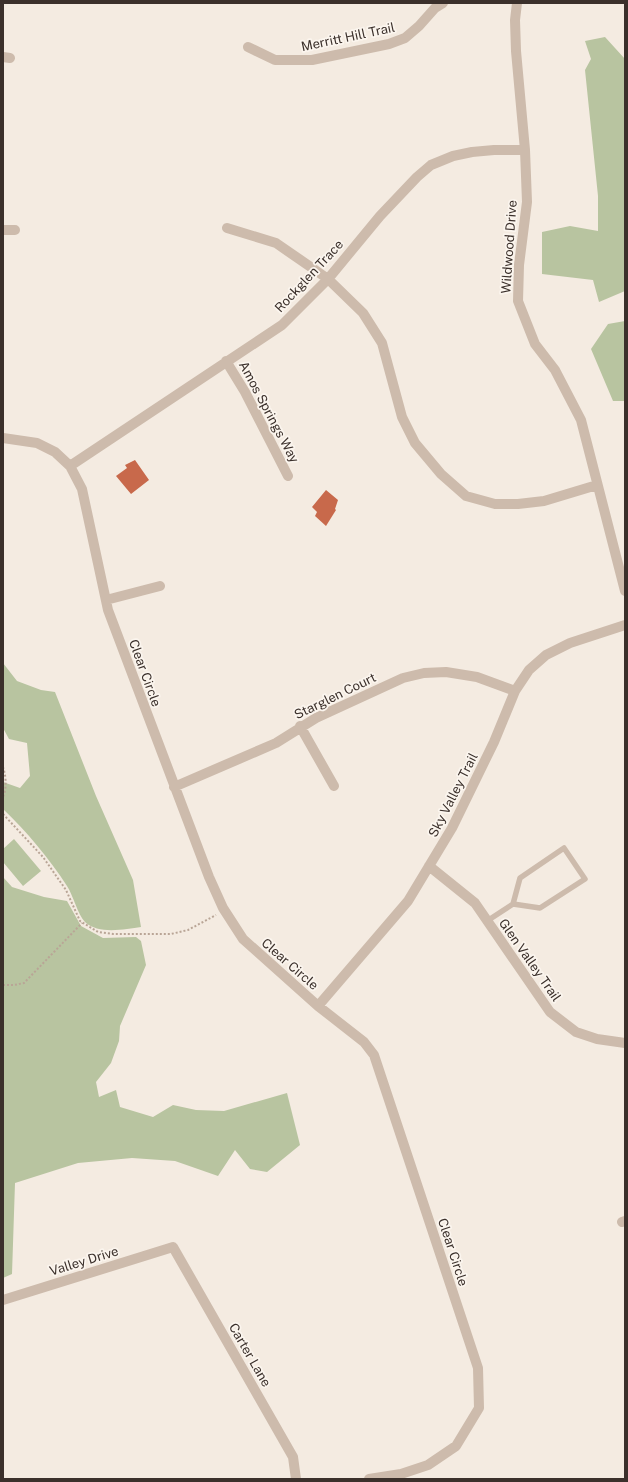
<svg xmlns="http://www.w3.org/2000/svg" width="628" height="1482" font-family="'Public Sans',sans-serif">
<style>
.green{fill:#b8c4a0}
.building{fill:#c8694b}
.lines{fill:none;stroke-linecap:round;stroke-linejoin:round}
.path{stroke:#b9a596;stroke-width:2;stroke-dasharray:2 2;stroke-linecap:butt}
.service{stroke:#cdbbac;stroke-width:5.5}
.minor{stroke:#cdbbac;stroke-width:10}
.labels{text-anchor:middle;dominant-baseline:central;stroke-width:3.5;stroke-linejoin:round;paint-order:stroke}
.street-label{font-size:13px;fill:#3b302b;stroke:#fbf5ee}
</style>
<rect width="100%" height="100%" fill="#f4ebe1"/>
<path class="green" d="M 605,37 L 625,59 L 625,291 L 599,302 L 593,280 L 542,274 L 542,232 L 570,226 L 598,231 L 598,196 L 585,70 L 591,59 L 585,41 Z
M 625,321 L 625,401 L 613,401 L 591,349 L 608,324 Z
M 3,663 L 17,681 L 41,690 L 55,692 L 96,796 L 133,880 L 141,927 C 125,929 99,935 85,922 C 78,915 73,895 67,886 C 49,858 27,832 3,809 L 3,782 L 20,788 L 30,776 L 27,743 L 9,739 L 3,728 Z
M 14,839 L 41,871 L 23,886 L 3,862 L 3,849 Z
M 3,877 L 12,887 L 44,897 L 67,901 L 81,926 L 103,938 L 136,937 L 141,941 L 146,965 L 120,1026 L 119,1041 L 111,1063 L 96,1082 L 99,1097 L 116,1090 L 120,1107 L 153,1117 L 173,1105 L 196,1110 L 224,1111 L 287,1093 L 300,1145 L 267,1172 L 250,1169 L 235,1150 L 218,1176 L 175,1161 L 132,1158 L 78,1163 L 15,1183 L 12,1274 L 3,1278 Z"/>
<path class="building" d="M 135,460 L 149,480 L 131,494 L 116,476 L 127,468 L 125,465 Z
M 326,490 L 338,500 L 335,509 L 336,510 L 326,526 L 315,516 L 317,512 L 312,507 Z"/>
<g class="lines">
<path class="path" d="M 3,767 C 6,776 7,788 3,797
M 3,814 L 43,857 L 66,890 L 80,921 L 98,932 L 113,934 L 171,934 L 188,930 L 216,915
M 3,985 L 14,985 L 24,983 L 82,923"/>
<path class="service" d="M 487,921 L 513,904 L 520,878 L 564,848 L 585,879 L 540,908 L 513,904"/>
<path class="minor" d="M 517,3 L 515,20 L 516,51 L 525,150 L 527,202 L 519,265 L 518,301 L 535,344 L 555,370 L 581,420 L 625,591
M 248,47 L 275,60 L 312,60 L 389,44 L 405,38 L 419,26 L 435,8 L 443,3
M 3,57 L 10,58
M 227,228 L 276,243 L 328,279 L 363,313 L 382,343 L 402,417 L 415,443 L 441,474 L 466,496 L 495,504 L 518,504 L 544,501 L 597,485
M 3,230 L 15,230
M 226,361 L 245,392 L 288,476
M 3,438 L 37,443 L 55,452 L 70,466 L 82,489 L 108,610 L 209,877 L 223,908 L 243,939 L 318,1006 L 364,1042 L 374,1055 L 478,1368 L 479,1408 L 456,1446 L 428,1465 L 401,1474 L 369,1479
M 70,466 L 282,325 L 328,279 L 380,216 L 417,177 L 431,165 L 453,156 L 472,152 L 494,150 L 525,150
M 106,600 L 160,586
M 300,726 L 334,786
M 174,787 L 276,743 L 316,718 L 403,678 L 424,673 L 446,672 L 477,677 L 515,691
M 429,866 L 475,903 L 550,1012 L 576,1032 L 597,1039 L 625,1043
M 318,1006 L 408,901 L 452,828 L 494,742 L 515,691 L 529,670 L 546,655 L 570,643 L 625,625
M 622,1222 L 625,1221
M 3,1300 L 173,1247 L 293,1457 L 296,1479"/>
</g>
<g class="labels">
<g class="street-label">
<text transform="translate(348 37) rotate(-12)">Merritt Hill Trail</text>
<text transform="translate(509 247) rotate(-86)">Wildwood Drive</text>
<text transform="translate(309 276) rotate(-47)">Rockglen Trace</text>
<text transform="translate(269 412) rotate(62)">Amos Springs Way</text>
<text transform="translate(145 673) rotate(70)">Clear Circle</text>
<text transform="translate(335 696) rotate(-26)">Starglen Court</text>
<text transform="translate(453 795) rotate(-63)">Sky Valley Trail</text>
<text transform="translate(530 960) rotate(55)">Glen Valley Trail</text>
<text transform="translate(290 964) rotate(41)">Clear Circle</text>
<text transform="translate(453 1252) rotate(72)">Clear Circle</text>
<text transform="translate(84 1261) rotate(-17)">Valley Drive</text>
<text transform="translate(250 1355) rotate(60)">Carter Lane</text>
</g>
</g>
<rect width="628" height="1482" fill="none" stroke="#3b302b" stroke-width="8"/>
</svg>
